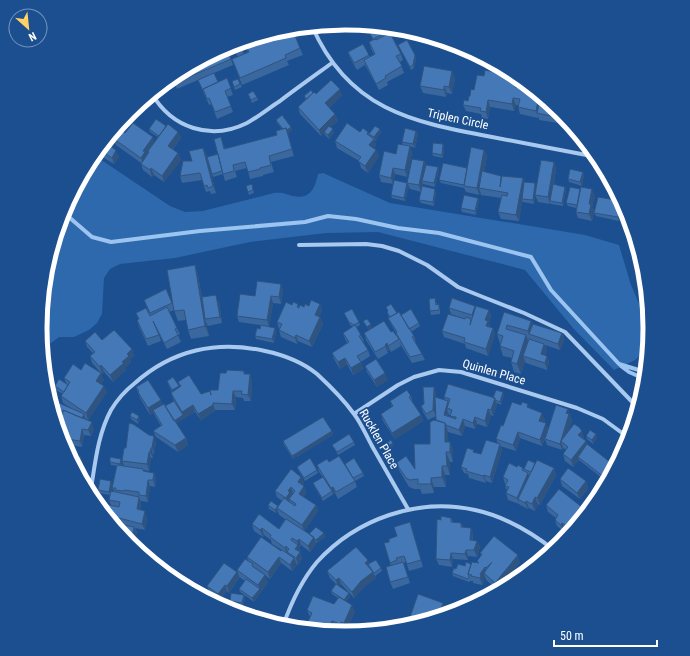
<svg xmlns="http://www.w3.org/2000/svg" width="690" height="656" font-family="'Roboto Condensed',sans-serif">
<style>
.green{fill:#2e69ad}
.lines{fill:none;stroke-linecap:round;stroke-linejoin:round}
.stream{stroke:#9cc4f0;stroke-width:4}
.minor{stroke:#a9c9ee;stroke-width:4}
.wall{fill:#3a679d;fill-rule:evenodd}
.shaded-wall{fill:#305480}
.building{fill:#4478b7;stroke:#305480}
.labels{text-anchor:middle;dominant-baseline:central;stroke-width:3.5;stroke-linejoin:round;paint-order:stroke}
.street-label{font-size:12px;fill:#fff;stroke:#1b4f8f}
.rim{fill:none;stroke:#fff;stroke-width:5}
</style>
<rect width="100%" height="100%" fill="#1b4f8f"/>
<path class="green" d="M 94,155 L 170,206 L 185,212 L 203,211 L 274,193 C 284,192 284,194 293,196 C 310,200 315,188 318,174 L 323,173 L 390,203 L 585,235 L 619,245 L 631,285 L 640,306 L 649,314 L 650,328 L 648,349 L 635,360 L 614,370 L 573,328 L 525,270 L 378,232 L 326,233 L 250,242 L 175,258 L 120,264 L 110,269 L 104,278 L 102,314 L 97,323 L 89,330 L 74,337 L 59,337 L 47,346 L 43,355 L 40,328 L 46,268 L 63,211 Z"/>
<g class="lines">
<path class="stream" d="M 63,212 L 92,237 L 111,242 L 200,231 L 305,222 L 328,216 L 356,219 L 398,228 L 439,233 L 531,257 L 551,290 L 619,364 L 642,371 L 646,369
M 621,366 L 629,372 L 645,379"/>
<path class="minor" d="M 312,26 C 348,109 411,122 492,137 C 527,144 562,150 597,157
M 152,94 C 172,128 211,141 247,123 C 258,117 269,108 280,101 C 297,88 314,76 332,63
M 299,245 L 366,244 L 382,246 L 399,251 L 427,265 L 458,287 L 483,297 L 524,313 L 565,332 L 638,408
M 646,308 L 648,308
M 354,414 L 398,385 L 414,377 L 439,370 L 461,372 L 577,408 L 603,419 L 629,438
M 90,495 C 95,466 97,436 111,410 C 117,400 126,390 135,383 C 172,350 217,340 265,351 C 284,355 301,361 317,374 C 330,386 344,400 354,414 C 361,423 366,435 372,446 C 384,467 396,488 408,509
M 283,626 C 291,603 301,581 317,562 C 356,519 418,497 475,510 C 503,516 531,532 554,550"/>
</g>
<path class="wall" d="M 345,23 L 348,23 L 335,31 L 331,24 Z
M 365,25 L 386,27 L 389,33 L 401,54 L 403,60 L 400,62 L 404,73 L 387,82 L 388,85 L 379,90 L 365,65 L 357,70 L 350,58 L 348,52 L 369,55 L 370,57 L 374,54 L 371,49 L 369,42 L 373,40 Z
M 392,28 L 400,28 L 400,31 L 395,33 Z
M 276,32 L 278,39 L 277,39 L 277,40 L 300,48 L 303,55 L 287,61 L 289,65 L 242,85 L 232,59 L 238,57 L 232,45 ZM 244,44 L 248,52 L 244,54 L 241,45 Z
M 436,38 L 457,45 L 456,51 L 438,47 L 436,41 Z
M 398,45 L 415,55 L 416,59 L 414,68 L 411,70 Z
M 469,50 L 476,54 L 470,53 Z
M 231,59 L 233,65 L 214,73 L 218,82 L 227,78 L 233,95 L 227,97 L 233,112 L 217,119 L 211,104 L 209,105 L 198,80 L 177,89 L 172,77 Z
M 452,71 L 455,78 L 452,94 L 447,93 L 446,97 L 423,93 L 420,86 Z
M 508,75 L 510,81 L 518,87 L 525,89 L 526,87 L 524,82 L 560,112 L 558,123 L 539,120 L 539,117 L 538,118 L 520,114 L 518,107 L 518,105 L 516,105 L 514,111 L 490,107 L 488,119 L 482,118 L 481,114 L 466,111 L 463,105 L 468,101 L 474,90 L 484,76 Z
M 238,79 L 242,87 L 235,90 L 234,87 Z
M 248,94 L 257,97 L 258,100 L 252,103 Z
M 316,94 L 342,95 L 329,108 L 335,114 L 338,121 L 331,127 L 334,133 L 329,139 L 325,135 L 324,133 L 321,136 L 300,114 L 298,107 L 306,100 L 304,96 Z
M 276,120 L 291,127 L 292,130 L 288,133 L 294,156 L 271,162 L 274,172 L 263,175 L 263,176 L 250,179 L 247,168 L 235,171 L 237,177 L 225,181 L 223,174 L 213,177 L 212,174 L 218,154 L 221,137 L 225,149 L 277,135 L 282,129 L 277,123 Z
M 166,126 L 178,132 L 181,138 L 173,149 L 178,153 L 181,160 L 164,182 L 154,175 L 152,177 L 143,170 L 141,164 L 141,163 L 116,145 L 114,139 L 125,133 L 155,142 L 158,137 L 150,132 L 149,129 Z
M 380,129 L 381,132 L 376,141 L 374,140 L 376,145 L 374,148 L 376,150 L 379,156 L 368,173 L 361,168 L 359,161 L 337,148 L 335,141 L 360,132 L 368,132 L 370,136 L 369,134 Z
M 416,131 L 418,134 L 415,148 L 410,146 L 412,153 L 407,177 L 395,174 L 393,184 L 381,182 L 379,175 L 403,145 L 402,142 Z
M 108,139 L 112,147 L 119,157 L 114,164 L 96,153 Z
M 443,144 L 444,148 L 443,158 L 433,156 L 432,153 Z
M 203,148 L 206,154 L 216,193 L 211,194 L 210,191 L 206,192 L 202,180 L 182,183 L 180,176 Z
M 484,150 L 487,156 L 484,172 L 502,177 L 523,178 L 524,182 L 537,186 L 554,162 L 556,169 L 554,184 L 566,190 L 563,206 L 551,204 L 550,203 L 550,204 L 538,202 L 535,195 L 534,204 L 523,202 L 522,201 L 519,221 L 501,219 L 498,212 L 501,198 L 481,195 L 480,191 L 479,195 L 466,192 L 464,188 L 441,183 L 439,180 L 467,168 Z
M 424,161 L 426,166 L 438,167 L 439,170 L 435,187 L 423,184 L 423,186 L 436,192 L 434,206 L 421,203 L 419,200 L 421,192 L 410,189 L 409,186 L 405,201 L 392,198 L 391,195 L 407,183 Z
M 584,175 L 582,186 L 569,182 L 568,179 Z
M 252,184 L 254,193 L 249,195 L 246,186 Z
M 595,196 L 592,207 L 594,211 L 592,221 L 578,218 L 576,212 L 576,208 L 568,206 L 566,203 Z
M 478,198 L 479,201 L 476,215 L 462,212 L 461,208 Z
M 621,201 L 622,205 L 619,221 L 596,216 L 594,213 Z
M 195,265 L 198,275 L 202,297 L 219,302 L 222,323 L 208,326 L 206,322 L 209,336 L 191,339 L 188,330 L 186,320 L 178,321 L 174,310 L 169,312 L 180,334 L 178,335 L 181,342 L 167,349 L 158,332 L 161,341 L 148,346 L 139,327 L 137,320 L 139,320 L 136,313 L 150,316 L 144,300 L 166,289 L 173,305 Z
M 644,269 L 646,283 L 645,283 L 642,276 Z
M 283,290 L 281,304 L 273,303 L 269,327 L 276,331 L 274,343 L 256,339 L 255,336 L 260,329 L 260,325 L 239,322 L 237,316 L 255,296 Z
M 437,302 L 437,305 L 440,308 L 440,314 L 431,315 L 430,311 Z
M 320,304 L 322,311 L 319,317 L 320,317 L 323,324 L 312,347 L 298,341 L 297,344 L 281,337 L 279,330 L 279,329 L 277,322 L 292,305 L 304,307 Z
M 386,307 L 397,313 L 419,323 L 420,326 L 411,332 L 414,336 L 416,343 L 422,354 L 425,360 L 412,363 L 399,342 L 401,346 L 391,352 L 390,350 L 387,351 L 388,353 L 378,359 L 366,340 L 364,333 L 391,332 L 397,338 L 396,333 L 391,324 L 388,318 L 389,318 L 387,312 L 388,311 Z
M 449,308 L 476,308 L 489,310 L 491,316 L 489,323 L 490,327 L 493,328 L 495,334 L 488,356 L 466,348 L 465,344 L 444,337 L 442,331 L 465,319 L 451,314 Z
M 504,312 L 531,321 L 533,325 L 562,333 L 564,340 L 560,350 L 545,345 L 547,351 L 545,355 L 547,356 L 549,362 L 547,370 L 526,363 L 525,361 L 521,374 L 514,372 L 511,362 L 512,358 L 503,356 L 500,346 L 500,344 L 497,334 Z
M 344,313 L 359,322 L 360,325 L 357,327 L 364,341 L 363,341 L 368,350 L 370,356 L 361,362 L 363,369 L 353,375 L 347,364 L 340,369 L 334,359 L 332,353 L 347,343 L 345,339 L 343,333 L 353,327 L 350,325 Z
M 102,340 L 132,349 L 134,356 L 130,359 L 131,362 L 125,368 L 126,370 L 113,382 L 104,372 L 102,374 L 92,363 L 90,356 L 93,353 L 87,347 L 85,341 Z
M 365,366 L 388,380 L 377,387 L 367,372 Z
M 81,370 L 104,380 L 101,384 L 107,392 L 88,420 L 85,418 L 85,419 L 94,429 L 91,436 L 84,435 L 82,447 L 70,445 L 68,454 L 63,445 L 60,426 L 61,422 L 57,421 L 56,418 L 58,413 L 56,409 L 71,408 L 63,403 L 61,396 L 63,394 L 56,390 L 55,386 L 66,383 L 64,378 Z
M 245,374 L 250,374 L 252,381 L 251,401 L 244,401 L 243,398 L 236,397 L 235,410 L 215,410 L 215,411 L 201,420 L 195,412 L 176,423 L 186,438 L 188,445 L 178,452 L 156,437 L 153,431 L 161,426 L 155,416 L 154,413 L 150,415 L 140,398 L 136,387 L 165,406 L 174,401 L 171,393 L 172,392 L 168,384 L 179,387 L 180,387 L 178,382 L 201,394 L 210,393 L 218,390 Z
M 434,387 L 436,393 L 436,397 L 445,400 L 444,397 L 493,398 L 504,395 L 501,405 L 497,403 L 497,405 L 493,416 L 491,415 L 487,427 L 477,424 L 475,429 L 465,426 L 462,436 L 448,432 L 448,442 L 450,442 L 453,451 L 453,462 L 450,462 L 450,475 L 445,475 L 446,487 L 434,487 L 434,493 L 422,494 L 420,489 L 414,489 L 409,487 L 400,472 L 396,463 L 415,469 L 430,444 L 436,420 L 436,416 L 428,420 L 423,412 L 421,406 L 424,404 ZM 448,413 L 449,415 L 450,415 L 451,417 L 448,416 Z
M 411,396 L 413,403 L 421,415 L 423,421 L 395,439 L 383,421 L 381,414 L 392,407 L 390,401 Z
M 530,409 L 545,420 L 544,423 L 548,429 L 570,415 L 572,421 L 568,431 L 584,437 L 583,438 L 587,444 L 615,466 L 607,482 L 579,460 L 573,467 L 565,461 L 563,454 L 566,450 L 563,448 L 562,450 L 547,445 L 545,439 L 542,446 L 520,438 L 516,451 L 500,446 L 502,450 L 492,483 L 486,481 L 486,483 L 469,478 L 468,474 L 464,473 L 461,467 L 475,453 L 481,454 L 498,443 L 496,439 L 503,426 Z
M 130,416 L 139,416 L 140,420 L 138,424 L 131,419 Z
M 332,431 L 333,435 L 293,459 L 284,445 L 283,441 Z
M 586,436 L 597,437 L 593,444 L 587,439 Z
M 156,442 L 154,454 L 153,454 L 153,458 L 151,458 L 149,471 L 144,470 L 144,471 L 154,473 L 156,479 L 155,487 L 150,486 L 148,502 L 141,501 L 140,499 L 141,503 L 140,510 L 147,518 L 145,530 L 135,528 L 137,533 L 129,544 L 95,502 L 111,505 L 109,500 L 110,495 L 99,493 L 98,490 L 112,484 L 111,491 L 114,491 L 112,488 L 117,466 L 111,465 L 110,462 L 121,459 L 122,462 L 122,465 L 124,466 L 122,461 L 126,448 Z
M 354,442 L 355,445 L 338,455 L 332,445 Z
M 329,462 L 345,464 L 363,473 L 364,476 L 355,481 L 357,487 L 338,499 L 335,493 L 323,501 L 314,486 L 313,483 L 323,477 L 319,472 L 317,465 Z
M 535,463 L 554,468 L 556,475 L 540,505 L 538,504 L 535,511 L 529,508 L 528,509 L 520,505 L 519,504 L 508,500 L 506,493 L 507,491 L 505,486 L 506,484 L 505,484 L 503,477 L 517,467 L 524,469 Z
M 297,467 L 317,470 L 318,473 L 305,481 L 298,470 Z
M 301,477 L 304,483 L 302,485 L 304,486 L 306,493 L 303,497 L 316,505 L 318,511 L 304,531 L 309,534 L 324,533 L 325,537 L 317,543 L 315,542 L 316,544 L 310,552 L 301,545 L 299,548 L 301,551 L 300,552 L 302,559 L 298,565 L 296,563 L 297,565 L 292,571 L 281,563 L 270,579 L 254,567 L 268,582 L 254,602 L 240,592 L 239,589 L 245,581 L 239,577 L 237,570 L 248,561 L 247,557 L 281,551 L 282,550 L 272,544 L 271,540 L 264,535 L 263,537 L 254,531 L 252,524 L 279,529 L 285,519 L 279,515 L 278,511 L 276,513 L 269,509 L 268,505 L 278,506 L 278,507 L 282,501 L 277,497 L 275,491 Z
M 560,479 L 586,481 L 588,488 L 580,499 L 562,486 Z
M 546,505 L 583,508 L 585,514 L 569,533 L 565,529 L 563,531 L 557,526 L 555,520 L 556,518 L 548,512 Z
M 451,518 L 453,522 L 461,523 L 463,527 L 471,528 L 473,534 L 473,540 L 477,541 L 480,547 L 477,557 L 468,556 L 468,560 L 453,559 L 452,567 L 439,565 L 436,559 L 441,520 Z
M 410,522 L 423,567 L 409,571 L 406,562 L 404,563 L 410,583 L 393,589 L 390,582 L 391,566 L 384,543 L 389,542 L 397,536 Z
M 480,553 L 520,562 L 498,590 L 486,580 L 485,577 L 483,579 L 484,582 L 482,585 L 473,583 L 473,581 L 470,581 L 469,582 L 453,576 L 452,573 L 456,569 L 478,562 L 477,561 L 481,556 Z
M 368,560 L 369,564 L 381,568 L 382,571 L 375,576 L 376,578 L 364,587 L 354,598 L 341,584 L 339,586 L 350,597 L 346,602 L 355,612 L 346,629 L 343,628 L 342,630 L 335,627 L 333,632 L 307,629 L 306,626 L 310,617 L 307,610 L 334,604 L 338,598 L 332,594 L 331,591 L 336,584 L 330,578 L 327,571 Z
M 239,578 L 229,593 L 227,591 L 220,600 L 210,593 L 207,586 Z
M 244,595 L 245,598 L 243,606 L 231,604 L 230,601 Z"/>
<path class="shaded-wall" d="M 454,44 L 457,45 L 456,51 L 453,45 Z
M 415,55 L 416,59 L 414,68 L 413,65 Z
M 452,71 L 455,78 L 452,94 L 449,87 Z
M 508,75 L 510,81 L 507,80 Z
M 444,86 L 447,93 L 446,97 L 444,90 Z
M 340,89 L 342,95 L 327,110 L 325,103 Z
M 539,95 L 543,98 L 537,113 L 538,118 L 536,111 Z
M 513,98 L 516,105 L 514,111 L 512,104 Z
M 488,100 L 490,107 L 488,119 L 486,112 Z
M 557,110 L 560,112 L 558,123 L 556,117 Z
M 335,114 L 338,121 L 325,133 L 324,132 L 324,133 L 321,136 L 319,130 Z
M 291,127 L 292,130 L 288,133 L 294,156 L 285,132 Z
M 333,129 L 334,133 L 329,139 L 328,135 Z
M 380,129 L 381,132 L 376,141 L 374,137 Z
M 416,131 L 418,134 L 415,148 L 413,144 Z
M 178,132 L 181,138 L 170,152 L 168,146 Z
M 153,137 L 155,143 L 148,151 L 148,153 L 146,156 L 147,159 L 143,164 L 141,158 L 143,151 Z
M 374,139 L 376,145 L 372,152 L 369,145 Z
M 110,140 L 112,147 L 109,151 L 107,144 Z
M 443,144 L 444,148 L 443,158 L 442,155 Z
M 410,146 L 412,153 L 407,177 L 405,170 Z
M 203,148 L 206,154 L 216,193 L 213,186 Z
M 116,150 L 119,157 L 114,164 L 112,158 Z
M 376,150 L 379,156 L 368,173 L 365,166 Z
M 484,150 L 487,156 L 481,188 L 479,188 L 480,191 L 479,195 L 477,188 Z
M 178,153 L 181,160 L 164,182 L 162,176 Z
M 424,161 L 426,168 L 422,181 L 423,184 L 421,192 L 419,185 Z
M 554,162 L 556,169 L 551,201 L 550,201 L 550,204 L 548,197 Z
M 438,167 L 439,170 L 435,187 L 434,183 Z
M 151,168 L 154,175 L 152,177 L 150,170 Z
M 393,168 L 395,174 L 393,184 L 391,178 Z
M 583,172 L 584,175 L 582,186 L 580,182 Z
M 523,178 L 525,185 L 522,199 L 522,201 L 519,221 L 516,215 Z
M 407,183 L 409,186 L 405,201 L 404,198 Z
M 535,183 L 537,186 L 534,204 L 533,200 Z
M 565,187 L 566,190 L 563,206 L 562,203 Z
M 435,189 L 436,192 L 434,206 L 433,202 Z
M 592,189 L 595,196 L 592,207 L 594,211 L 592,221 L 589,214 L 589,204 Z
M 478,198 L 479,201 L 476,215 L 475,211 Z
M 621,201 L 622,205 L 619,221 L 618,217 Z
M 195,265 L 198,275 L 206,319 L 205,319 L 209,336 L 205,326 Z
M 281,284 L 283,290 L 281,304 L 279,297 Z
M 216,295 L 219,302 L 222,323 L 220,317 Z
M 271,296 L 273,303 L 269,327 L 267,320 Z
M 320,304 L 322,311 L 317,321 L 315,315 Z
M 475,306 L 477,312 L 474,322 L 472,315 Z
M 489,310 L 491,316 L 489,323 L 490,328 L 486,326 L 485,320 Z
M 320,317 L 323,324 L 312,347 L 309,341 Z
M 531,321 L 535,330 L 529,334 L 531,340 L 531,341 L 528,331 Z
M 371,324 L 372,328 L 368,330 L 367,327 Z
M 275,328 L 276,331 L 274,343 L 272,339 Z
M 493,328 L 495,334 L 488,356 L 486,349 Z
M 562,333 L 564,340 L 560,350 L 558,344 Z
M 296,335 L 298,341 L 297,344 L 295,338 Z
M 526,335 L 530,345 L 523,356 L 525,361 L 521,374 L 517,364 Z
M 387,343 L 390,350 L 387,351 L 385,345 Z
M 544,344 L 547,351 L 543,360 L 541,354 Z
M 132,349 L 134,356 L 130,359 L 131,362 L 125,368 L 126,370 L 113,382 L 110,375 L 122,362 L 127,354 Z
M 547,356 L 549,362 L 547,370 L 545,363 Z
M 345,358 L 347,364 L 340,369 L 338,362 Z
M 361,362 L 363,369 L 353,375 L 351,368 Z
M 101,365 L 104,372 L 102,374 L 100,367 Z
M 101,373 L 104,380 L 99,387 L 96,381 Z
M 385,373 L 388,380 L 377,387 L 374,380 Z
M 250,374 L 252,381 L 251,401 L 248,395 Z
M 104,386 L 107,392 L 88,420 L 86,413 Z
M 179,386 L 180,389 L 173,394 L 172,390 Z
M 434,387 L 436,393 L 436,416 L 433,410 Z
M 233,391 L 236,397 L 235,410 L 232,404 Z
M 503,392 L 504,395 L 501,405 L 500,402 Z
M 495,398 L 497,405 L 493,416 L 491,410 Z
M 161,400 L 163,407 L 153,410 L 154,413 L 150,415 L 148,408 Z
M 448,401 L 450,407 L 447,408 L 448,413 L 446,422 L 444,415 Z
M 213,403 L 215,411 L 201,420 L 198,414 Z
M 193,405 L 195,412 L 175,424 L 174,421 L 183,415 L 182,412 Z
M 488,409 L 491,415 L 487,427 L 485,421 Z
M 568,409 L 572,421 L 564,444 L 561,441 L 563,448 L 562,450 L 560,444 Z
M 542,413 L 545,420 L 542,428 L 539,421 Z
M 84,414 L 85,418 L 83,423 L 82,420 Z
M 421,415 L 423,421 L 395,439 L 392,433 Z
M 139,416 L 140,420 L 138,424 L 137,420 Z
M 475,417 L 477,424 L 475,429 L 473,423 Z
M 463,419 L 465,426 L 462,436 L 459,430 Z
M 92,422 L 94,429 L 91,436 L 88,430 Z
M 445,423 L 448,432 L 449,452 L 445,442 Z
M 546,423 L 548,430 L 542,446 L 540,440 Z
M 82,429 L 84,435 L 82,447 L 80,441 Z
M 332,431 L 333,435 L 293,459 L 292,456 Z
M 582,431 L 584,437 L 581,441 L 578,435 Z
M 518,432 L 520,438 L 516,451 L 513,445 Z
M 596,434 L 597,437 L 593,444 L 592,440 Z
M 154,436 L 156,442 L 154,454 L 152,448 Z
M 186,438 L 188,445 L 178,452 L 175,445 Z
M 67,439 L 70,445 L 68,454 L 66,450 Z
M 586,441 L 589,447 L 578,457 L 579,460 L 573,467 L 571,460 Z
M 450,442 L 453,451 L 453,462 L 450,452 Z
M 393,443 L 394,446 L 390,449 L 389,446 Z
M 500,444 L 502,450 L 492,483 L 490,477 Z
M 151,448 L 153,454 L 153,458 L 150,452 Z
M 149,452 L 151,458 L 149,471 L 147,464 Z
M 446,452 L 450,462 L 450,475 L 447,466 Z
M 81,457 L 83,463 L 81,475 L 82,477 L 82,479 L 79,474 L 79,470 Z
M 121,459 L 122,462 L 121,467 L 120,464 Z
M 442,466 L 445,475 L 446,487 L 442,477 Z
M 554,468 L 556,475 L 540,505 L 537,498 Z
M 154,473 L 156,479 L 155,487 L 153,480 Z
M 528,473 L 531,479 L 518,499 L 519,505 L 517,498 Z
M 484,475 L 486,481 L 486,483 L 483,476 Z
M 301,477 L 304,483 L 300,488 L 298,482 Z
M 431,478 L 434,487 L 434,493 L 431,484 Z
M 148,480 L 150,486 L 148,502 L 146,496 Z
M 111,481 L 112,484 L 111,495 L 109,492 Z
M 586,481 L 588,488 L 580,499 L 577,493 Z
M 304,486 L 306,493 L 301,500 L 299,494 Z
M 291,487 L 293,494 L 289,499 L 290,502 L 288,505 L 286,498 L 288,491 Z
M 333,487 L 335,493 L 333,495 L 331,488 Z
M 139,497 L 141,503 L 139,516 L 137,509 Z
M 535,497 L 538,504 L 535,511 L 532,504 Z
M 526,501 L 529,508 L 528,509 L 525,503 Z
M 316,505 L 318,511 L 304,531 L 302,525 Z
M 278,506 L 279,509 L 277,508 L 278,511 L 276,513 L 275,510 Z
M 583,508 L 585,514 L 570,533 L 568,527 Z
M 145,511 L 147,518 L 145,530 L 142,524 Z
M 119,518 L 121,525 L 120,528 L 118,521 Z
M 562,523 L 565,529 L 563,531 L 561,525 Z
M 134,527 L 137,533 L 134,548 L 131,545 Z
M 262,528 L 264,535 L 263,537 L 260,530 Z
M 471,528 L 473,534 L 472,546 L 470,540 Z
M 324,533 L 325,537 L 317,543 L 316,540 Z
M 314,537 L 316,544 L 310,552 L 308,546 Z
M 299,539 L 301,545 L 299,548 L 301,551 L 297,556 L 295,549 L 298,545 L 297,541 Z
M 477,541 L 480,547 L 477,557 L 474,550 Z
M 286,546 L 288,553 L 287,552 L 288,554 L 287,554 L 285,548 Z
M 466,550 L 468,556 L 468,560 L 465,554 Z
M 300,552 L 302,559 L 298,565 L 296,558 Z
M 451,553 L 453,559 L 452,567 L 450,560 Z
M 518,555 L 520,562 L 498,590 L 495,583 Z
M 279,557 L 281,563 L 270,579 L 268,572 Z
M 294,558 L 297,565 L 292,571 L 290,565 Z
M 368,560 L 370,567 L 368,564 L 370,567 L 365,563 Z
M 485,567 L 487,574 L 484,573 L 485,577 L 483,579 L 484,582 L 482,585 L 480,578 L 480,574 Z
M 237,572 L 239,578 L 229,593 L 227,586 Z
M 373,572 L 376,578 L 364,587 L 354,598 L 352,592 L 361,581 Z
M 265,575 L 268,582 L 254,602 L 252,598 L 260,589 L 258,585 Z
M 339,578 L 341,584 L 338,587 L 336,580 Z
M 225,585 L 227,591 L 220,600 L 218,594 Z
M 349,593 L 350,597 L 345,603 L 344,600 Z
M 244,595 L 245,598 L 243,606 L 242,603 Z
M 443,603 L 446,612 L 445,615 L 438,617 Z
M 352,605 L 355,612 L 346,629 L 344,623 Z
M 239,607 L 241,614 L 238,613 Z
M 332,621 L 335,627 L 333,632 L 328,631 Z
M 341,622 L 343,628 L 342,630 L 340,624 Z"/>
<path class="building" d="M 365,25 L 386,27 L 388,31 L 373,39 Z
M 392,28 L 398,28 L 394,30 Z
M 276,32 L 274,33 L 277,40 L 294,33 L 300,48 L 285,55 L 286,58 L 240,78 L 232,59 L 249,52 L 244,42 Z
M 390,33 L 401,54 L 396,56 L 402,66 L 385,76 L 386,78 L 376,84 L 364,60 L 375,54 L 369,42 L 375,39 L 376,40 Z
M 436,38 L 454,44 L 453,45 L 436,41 Z
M 407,40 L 415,55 L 413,65 L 410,67 L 398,45 Z
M 240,43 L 243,50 L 237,53 L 233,45 Z
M 363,44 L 369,55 L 354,63 L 348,52 Z
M 226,47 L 231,59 L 175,83 L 172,77 L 176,74 Z
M 424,66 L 452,71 L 449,87 L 444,86 L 444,90 L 420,86 Z
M 485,70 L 508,75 L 507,80 L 516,82 L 515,87 L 525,89 L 526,84 L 539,95 L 536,111 L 518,107 L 520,99 L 513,98 L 512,104 L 488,100 L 486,112 L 480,111 L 481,108 L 463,105 L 464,100 L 468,101 L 469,96 L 470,96 L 471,89 L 474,90 L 477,75 L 484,76 Z
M 214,73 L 218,82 L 203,89 L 203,91 L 198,80 Z
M 227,78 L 231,88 L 225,91 L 231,106 L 215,112 L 209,98 L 207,99 L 203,89 Z
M 238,79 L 240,84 L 234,87 L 232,81 Z
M 331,80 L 340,89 L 325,103 L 335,114 L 319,130 L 298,107 L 314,92 L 316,94 Z
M 311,90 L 313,93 L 307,99 L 304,96 Z
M 253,91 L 257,97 L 251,100 L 248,94 Z
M 541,96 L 557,110 L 556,117 L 537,113 Z
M 282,115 L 291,127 L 287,130 L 286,128 L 283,129 L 276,120 Z
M 156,119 L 166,126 L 159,136 L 149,129 Z
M 133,123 L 153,137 L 143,151 L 145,152 L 141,158 L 114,139 L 120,130 L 125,133 Z
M 347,123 L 360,132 L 363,128 L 368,132 L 367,134 L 374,139 L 369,145 L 376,150 L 365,166 L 358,161 L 361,157 L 335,141 Z
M 168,124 L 178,132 L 168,146 L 178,153 L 162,176 L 151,168 L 150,170 L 141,164 L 149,152 L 148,151 Z
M 329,126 L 333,129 L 328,135 L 324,132 Z
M 375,126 L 380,129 L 374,137 L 369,134 Z
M 286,128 L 292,149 L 269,156 L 271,165 L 260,168 L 260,169 L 248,172 L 245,162 L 233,165 L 234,171 L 223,174 L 214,139 L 221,137 L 224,149 L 277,135 L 276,131 Z
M 405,128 L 416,131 L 413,144 L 402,142 Z
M 108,139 L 110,140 L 107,144 L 116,150 L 112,158 L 99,149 Z
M 433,143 L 443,144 L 442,155 L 432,153 Z
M 398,144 L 410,146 L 405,170 L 393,168 L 391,178 L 379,175 L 384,151 L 396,154 Z
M 471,147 L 484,150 L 477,188 L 464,186 Z
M 203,148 L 213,186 L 208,188 L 207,185 L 204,186 L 200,173 L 180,176 L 183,161 L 192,161 L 189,151 Z
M 218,154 L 222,171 L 212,174 L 207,157 Z
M 412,159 L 424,161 L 419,185 L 407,183 Z
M 541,160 L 554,162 L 548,197 L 535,195 Z
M 443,163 L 467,168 L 464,185 L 439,180 Z
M 426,165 L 438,167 L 434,183 L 422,181 Z
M 570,169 L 583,172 L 580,182 L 568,179 Z
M 482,171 L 501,176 L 500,187 L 502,176 L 523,178 L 516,215 L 498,212 L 502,195 L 507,196 L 508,193 L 479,188 Z
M 394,180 L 407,183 L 404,198 L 391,195 Z
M 524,182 L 535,183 L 533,200 L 522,199 Z
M 252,184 L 253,190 L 248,192 L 246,186 Z
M 553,184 L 565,187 L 562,203 L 550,201 Z
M 422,186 L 435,189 L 433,202 L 419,200 Z
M 570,187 L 580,189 L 577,205 L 566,203 Z
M 581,187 L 592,189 L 589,204 L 591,204 L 589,214 L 576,212 Z
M 464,195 L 478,198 L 475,211 L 461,208 Z
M 598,197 L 621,201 L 618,217 L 594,213 Z
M 636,252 L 639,252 L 644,269 L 645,276 L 642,276 Z
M 195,265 L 205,326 L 188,330 L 184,310 L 174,311 L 167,270 Z
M 257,281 L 281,284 L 279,297 L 271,296 L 267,320 L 237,316 L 240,294 L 255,296 Z
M 166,289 L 172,303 L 150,313 L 144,300 Z
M 216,295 L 220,317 L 205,319 L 202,297 Z
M 435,298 L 436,305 L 439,304 L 439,310 L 430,311 L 429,299 Z
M 452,298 L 475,306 L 472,315 L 449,308 Z
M 311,300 L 320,304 L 315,315 L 320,317 L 309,341 L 296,335 L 295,338 L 279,330 L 282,324 L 277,322 L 286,302 L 292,305 L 293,302 L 298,304 L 297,307 L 299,308 L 300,305 L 304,307 L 305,304 L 309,306 Z
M 391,304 L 397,313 L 390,317 L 387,312 L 388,311 L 386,307 Z
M 476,306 L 489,310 L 485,320 L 488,321 L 486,326 L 493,328 L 486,349 L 464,342 L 465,338 L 442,331 L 448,314 L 465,319 L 466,317 L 471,319 L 470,325 Z
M 167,307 L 177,328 L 175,329 L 178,335 L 164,343 L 153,321 L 159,335 L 146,339 L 137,320 L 139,319 L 136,313 L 146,308 L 150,316 Z
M 352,309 L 359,322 L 354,325 L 349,322 L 344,313 Z
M 411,309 L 419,323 L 409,329 L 401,315 Z
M 399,312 L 414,336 L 412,337 L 422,354 L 410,357 L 396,333 L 397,332 L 388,318 Z
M 504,312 L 531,321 L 528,331 L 507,325 L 506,329 L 526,335 L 517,364 L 511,362 L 514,351 L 500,346 L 503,336 L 497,334 Z
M 367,319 L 371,324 L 367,327 L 363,321 Z
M 384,321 L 391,332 L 393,331 L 399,339 L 388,346 L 387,343 L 385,345 L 386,346 L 375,352 L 364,333 Z
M 533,324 L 562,333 L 558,344 L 529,334 Z
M 261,325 L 275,328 L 272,339 L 255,336 L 257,328 L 260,329 Z
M 355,325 L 361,335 L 359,336 L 368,350 L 357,356 L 361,362 L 351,368 L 345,358 L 338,362 L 332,353 L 349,342 L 343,333 Z
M 114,330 L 132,349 L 127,354 L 129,356 L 122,362 L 124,363 L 110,375 L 101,365 L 100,367 L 90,356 L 95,352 L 85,341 L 95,332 L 102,340 Z
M 529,339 L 544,344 L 541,354 L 547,356 L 545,363 L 523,356 Z
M 376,359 L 385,373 L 374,380 L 365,366 Z
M 85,363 L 101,373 L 96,381 L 104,386 L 86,413 L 61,396 L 70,382 L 64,378 L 73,364 L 81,370 Z
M 227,370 L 244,371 L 244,374 L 250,374 L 248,395 L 241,394 L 242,391 L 233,391 L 232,404 L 213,403 L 213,405 L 198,414 L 193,405 L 182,412 L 171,393 L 181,386 L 178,382 L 189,375 L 201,394 L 210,391 L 211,395 L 210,390 L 218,390 L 220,373 L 226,373 Z
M 173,377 L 179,386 L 172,390 L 167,381 Z
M 59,379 L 68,385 L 64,392 L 55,386 Z
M 148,380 L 161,400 L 148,408 L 138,392 L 139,391 L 136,387 Z
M 448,384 L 495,398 L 491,410 L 488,409 L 485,421 L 475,417 L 473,423 L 463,419 L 459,430 L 446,425 L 445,423 L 436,420 L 435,397 L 448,401 L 444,415 L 456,419 L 456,417 L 450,416 L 452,410 L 447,408 L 450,399 L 444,397 Z
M 423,387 L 434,387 L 433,410 L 426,414 L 421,406 L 424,404 Z
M 407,390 L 411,396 L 409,397 L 421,415 L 392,433 L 381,414 L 393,406 L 390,401 Z
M 496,390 L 503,392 L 500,402 L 495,400 L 495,398 L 493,398 Z
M 174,401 L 183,415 L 174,421 L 165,406 Z
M 512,402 L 521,405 L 522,402 L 528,404 L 527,407 L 542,413 L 539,421 L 546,423 L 540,440 L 518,432 L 513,445 L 496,439 L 501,425 L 503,426 Z
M 59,403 L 84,414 L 82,418 L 63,410 L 63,412 L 56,409 Z
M 164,404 L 186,438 L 175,445 L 153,431 L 162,425 L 153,410 Z
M 556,405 L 568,409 L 566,413 L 569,414 L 560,444 L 545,439 Z
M 63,410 L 92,422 L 88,430 L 82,429 L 80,441 L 67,439 L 66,450 L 63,445 L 57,425 L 60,426 Z
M 59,411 L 63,413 L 61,420 L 56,418 Z
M 132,412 L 139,416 L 137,420 L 130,416 Z
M 323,417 L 332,431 L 292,456 L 283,441 Z
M 434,420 L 445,423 L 445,442 L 450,442 L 450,452 L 446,452 L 447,466 L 442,466 L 442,477 L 431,478 L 431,484 L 418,484 L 418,479 L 410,480 L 406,478 L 396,463 L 406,456 L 415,469 L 414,444 L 430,444 L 430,422 Z
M 129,423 L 133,424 L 149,435 L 154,436 L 152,448 L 151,448 L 150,452 L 149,452 L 147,464 L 122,461 L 124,448 L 126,448 Z
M 574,424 L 579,427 L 582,431 L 578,435 L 586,441 L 571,460 L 563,454 L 568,447 L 561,441 Z
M 590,430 L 596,434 L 592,440 L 586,436 Z
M 349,434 L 354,442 L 337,452 L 332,445 Z
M 391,440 L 393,443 L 389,446 L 386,443 Z
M 486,440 L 500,444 L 490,477 L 484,475 L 483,476 L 466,471 L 467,469 L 461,467 L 467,448 L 474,450 L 473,452 L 481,454 Z
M 587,444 L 615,466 L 608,480 L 578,457 Z
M 69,455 L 81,457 L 79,470 L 80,470 L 79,474 Z
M 339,456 L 355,481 L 336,492 L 333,487 L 331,488 L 317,465 L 327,459 L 329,462 Z
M 110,457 L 121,459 L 120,464 L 110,462 Z
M 310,458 L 317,470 L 304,478 L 297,467 Z
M 354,458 L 363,473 L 353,478 L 345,464 Z
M 528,460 L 535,463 L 531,472 L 524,469 Z
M 537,460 L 554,468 L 537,498 L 535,497 L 532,504 L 526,501 L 525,503 L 518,499 Z
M 509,463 L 517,467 L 518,465 L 523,468 L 522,470 L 528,473 L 517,498 L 506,493 L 509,487 L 505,486 L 508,480 L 503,477 Z
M 117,465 L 143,469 L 143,471 L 154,473 L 153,480 L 148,480 L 146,496 L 139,495 L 139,492 L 124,490 L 123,491 L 115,490 L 116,488 L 112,488 Z
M 568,468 L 586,481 L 577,493 L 560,479 Z
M 291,469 L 301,477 L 298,482 L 304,486 L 299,494 L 316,505 L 302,525 L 277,508 L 284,498 L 295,506 L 296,504 L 289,499 L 295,491 L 291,487 L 288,491 L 290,492 L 286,498 L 275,491 Z
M 323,477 L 332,491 L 322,498 L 313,483 Z
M 100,479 L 111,481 L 109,492 L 98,490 Z
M 559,489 L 583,508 L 568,527 L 562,523 L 561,525 L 555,520 L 558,515 L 546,505 Z
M 111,491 L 139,497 L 137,509 L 145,511 L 142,524 L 119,518 L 118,521 L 110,520 L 105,514 L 106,511 L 102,511 L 95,502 L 119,507 L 120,502 L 109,500 Z
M 271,501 L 278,506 L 275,510 L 268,505 Z
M 259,514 L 279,529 L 286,519 L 314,537 L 308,546 L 299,539 L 297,541 L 292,538 L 291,540 L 298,545 L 295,549 L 300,552 L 296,558 L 287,552 L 289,549 L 286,546 L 285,548 L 270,537 L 271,535 L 262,528 L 260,530 L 252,524 Z
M 441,516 L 451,518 L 451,522 L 461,523 L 461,527 L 471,528 L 470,540 L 477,541 L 474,550 L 466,550 L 465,554 L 451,553 L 450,560 L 436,559 L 437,519 L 441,520 Z
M 410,522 L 421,560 L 407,564 L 404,556 L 396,558 L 397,560 L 390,563 L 384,543 L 389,542 L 389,539 L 397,536 L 394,527 Z
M 113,523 L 134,527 L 131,545 L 113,524 Z
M 316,527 L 324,533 L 316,540 L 309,534 Z
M 494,536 L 518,555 L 495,583 L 484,573 L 492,562 L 486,568 L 485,567 L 480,574 L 481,576 L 480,578 L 471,576 L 472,575 L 468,574 L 472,562 L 479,563 L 477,561 L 482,554 L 480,553 Z
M 261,537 L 281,551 L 282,550 L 294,558 L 290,565 L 279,557 L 268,572 L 247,557 Z
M 356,547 L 368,560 L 365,563 L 373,572 L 361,581 L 352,592 L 339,578 L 336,580 L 327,571 Z
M 534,558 L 539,562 L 519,578 L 529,565 L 528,565 Z
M 245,559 L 253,564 L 252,566 L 265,575 L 258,585 L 237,570 Z
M 376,560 L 381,568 L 374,573 L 368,564 Z
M 403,562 L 408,577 L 390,582 L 386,567 Z
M 466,562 L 471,564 L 468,574 L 469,577 L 468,579 L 452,573 L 454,568 L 456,569 L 458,564 L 465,566 Z
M 224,563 L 237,572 L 227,586 L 225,585 L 218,594 L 207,586 Z
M 246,579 L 260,589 L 252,598 L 239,589 Z
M 506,581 L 510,584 L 500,589 Z
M 336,584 L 349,593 L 344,600 L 331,591 Z
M 231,593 L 244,595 L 242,603 L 230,601 Z
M 418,594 L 443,603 L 438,617 L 407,626 Z
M 313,596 L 334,604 L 339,597 L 352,605 L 344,623 L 341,622 L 340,624 L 332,621 L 328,631 L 316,630 L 306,626 L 312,613 L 307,610 Z
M 222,604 L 239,607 L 238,613 L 228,610 L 222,606 Z
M 454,609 L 458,611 L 452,613 Z
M 444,611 L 451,613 L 442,616 Z
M 347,629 L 352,632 L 345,633 Z"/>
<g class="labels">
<g class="street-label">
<text transform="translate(458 119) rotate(12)">Triplen Circle</text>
<text transform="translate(494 372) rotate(16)">Quinlen Place</text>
<text transform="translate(379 439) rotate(60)">Rucklen Place</text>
</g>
</g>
<path d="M0 0H690V656H0ZM47 328a298 298 0 1 1 596 0a298 298 0 1 1-596 0Z" fill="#1b4f8f" fill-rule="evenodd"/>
<path class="rim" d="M47 328a298 298 0 1 1 596 0a298 298 0 1 1-596 0Z"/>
<g transform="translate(28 28) rotate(153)"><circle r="19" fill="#1b4f8f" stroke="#7695bc"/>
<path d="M0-3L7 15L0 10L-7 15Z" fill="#ffd166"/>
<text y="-6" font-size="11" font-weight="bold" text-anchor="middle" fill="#ffffff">N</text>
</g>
<path d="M554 640v6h103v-6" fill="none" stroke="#ffffff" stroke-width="2"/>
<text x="560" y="640" font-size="12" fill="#ffffff" stroke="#1b4f8f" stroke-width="3" paint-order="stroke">50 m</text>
</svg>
